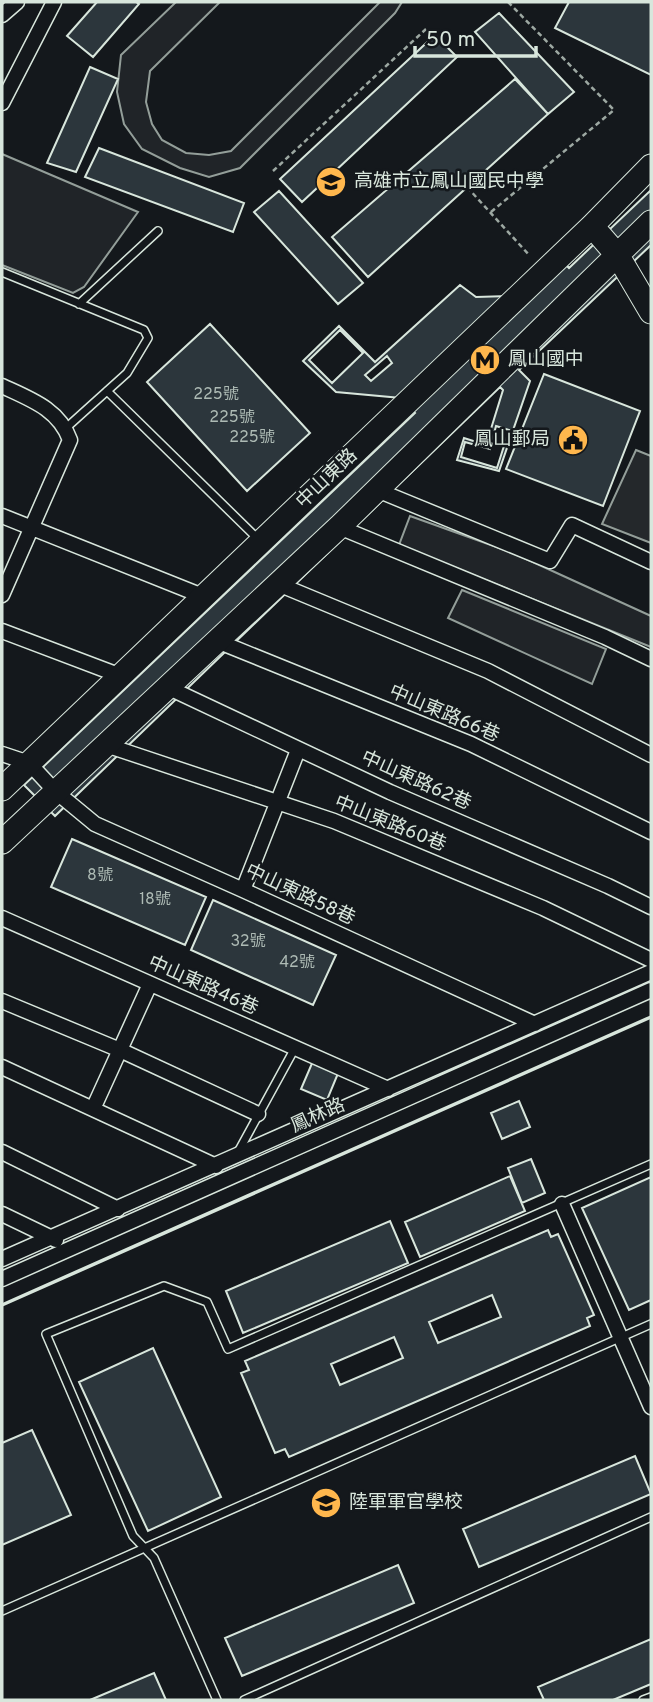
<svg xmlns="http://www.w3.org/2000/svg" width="653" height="1702" font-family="Overpass,'Noto Sans TC',sans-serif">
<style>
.green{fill:#202428;stroke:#939e99;stroke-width:2}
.parking{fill:#24282b;stroke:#939e99;stroke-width:2}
.building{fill:#2c363c;stroke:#d8e6dc;stroke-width:2;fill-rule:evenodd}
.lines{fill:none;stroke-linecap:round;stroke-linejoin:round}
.service-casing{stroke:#d8e6dc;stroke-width:10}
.minor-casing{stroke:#d8e6dc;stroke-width:17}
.primary-casing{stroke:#d8e6dc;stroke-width:25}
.path{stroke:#9da8a2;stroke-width:2.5;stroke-dasharray:5 3.5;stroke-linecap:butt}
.service{stroke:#14181c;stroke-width:7}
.minor{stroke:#14181c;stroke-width:14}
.primary{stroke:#14181c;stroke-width:23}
.wall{stroke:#d8e6dc;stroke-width:3.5}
.labels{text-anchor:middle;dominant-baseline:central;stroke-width:5;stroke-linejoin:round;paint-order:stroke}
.number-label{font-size:16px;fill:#adbab4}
.poi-label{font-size:19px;fill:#d8e6dc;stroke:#14181c;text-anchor:start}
.street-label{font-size:19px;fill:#d8e6dc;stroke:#14181c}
</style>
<rect width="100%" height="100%" fill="#14181c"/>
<path class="green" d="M 176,2 L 220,2 L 150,71 L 146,102 L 152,124 L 162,140 L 186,153 L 209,155 L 231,151 L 380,2 L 402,2 L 395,13 L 240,168 L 209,177 L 180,168 L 142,149 L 124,124 L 117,92 L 121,55 Z
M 2,154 L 138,212 L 84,287 L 73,293 L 2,265 Z
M 410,516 L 513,553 L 651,616 L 651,647 L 399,545 Z
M 462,590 L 606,649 L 592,684 L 448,618 Z"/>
<path class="parking" d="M 636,450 L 651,456 L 651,543 L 602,524 Z"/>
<path class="building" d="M 97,2 L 136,2 L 139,4 L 93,57 L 67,36 Z
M 569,2 L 651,2 L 651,75 L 555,28 Z
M 499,13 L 574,92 L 548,114 L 475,32 Z
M 435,35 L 457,57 L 302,202 L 280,179 Z
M 90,67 L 118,79 L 76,172 L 47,163 Z
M 515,79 L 548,114 L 368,277 L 332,237 Z
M 99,148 L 244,203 L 233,232 L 85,177 Z
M 651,190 L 651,245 L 519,370 L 530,381 L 499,471 L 457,460 L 464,438 L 486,445 L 503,390 L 500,387 L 55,816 L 24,785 L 415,413 L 401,398 L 336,392 L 303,361 L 339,326 L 375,362 L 460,285 L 476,297 L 509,296 L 555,254 L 569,268 Z
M 279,191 L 363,283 L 338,304 L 254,212 Z
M 210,324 L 310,433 L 247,491 L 147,382 Z
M 340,330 L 363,353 L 332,383 L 309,360 Z
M 387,356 L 392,363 L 371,381 L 365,375 Z
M 544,374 L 640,411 L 603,506 L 506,469 Z
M 496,426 L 509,430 L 497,468 L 461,457 L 465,442 L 490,449 Z
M 72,839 L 206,897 L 185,945 L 51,887 Z
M 213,900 L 336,955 L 313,1005 L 191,950 Z
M 313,1061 L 339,1071 L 327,1100 L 301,1089 Z
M 519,1101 L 530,1127 L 502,1139 L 491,1113 Z
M 531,1159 L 545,1193 L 522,1203 L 508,1168 Z
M 510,1176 L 525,1211 L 420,1257 L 405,1222 Z
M 651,1177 L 651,1300 L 629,1310 L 582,1208 Z
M 390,1221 L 408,1263 L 243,1333 L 226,1291 Z
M 548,1230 L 551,1237 L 558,1234 L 594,1315 L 587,1318 L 590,1326 L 289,1457 L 285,1449 L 275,1453 L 241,1373 L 249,1370 L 245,1361 ZM 492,1295 L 501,1317 L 438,1343 L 429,1322 ZM 394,1337 L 403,1358 L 340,1385 L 331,1364 Z
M 153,1348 L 221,1497 L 148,1531 L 79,1382 Z
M 32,1430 L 71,1515 L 2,1545 L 2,1443 Z
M 635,1456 L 651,1494 L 479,1567 L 463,1529 Z
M 398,1565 L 414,1603 L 242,1676 L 225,1638 Z
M 651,1639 L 651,1684 L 613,1700 L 544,1700 L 538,1687 Z
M 154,1673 L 166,1700 L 90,1700 Z"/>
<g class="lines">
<g class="service-casing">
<path id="service" d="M 2,272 L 144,330 L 148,338 L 127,373 L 66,428
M 79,304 L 158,231
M 107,391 L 259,540
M 237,1154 L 295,1048
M 2,1611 L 651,1324
M 217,1700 L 154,1558 L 133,1536 L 46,1334 L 164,1286 L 207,1302 L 228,1349 L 651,1164
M 244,1700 L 651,1517
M 643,1700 L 651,1697"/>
</g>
<g class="minor-casing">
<path id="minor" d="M 2,15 L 17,2
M 2,103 L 54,2
M 2,386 C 30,399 59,409 70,440 L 2,595
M 377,490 L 550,561 L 572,525 L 651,562
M 2,516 L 205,597
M 339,527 L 605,637 L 651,659
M 278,584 L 488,671 L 651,755
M 2,631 L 121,676
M 217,641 L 471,744 L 651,832
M 167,687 L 390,792 L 608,886 L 651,907
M 106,745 L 334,821 L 543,908 L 651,960
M 2,754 L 29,763 L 55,791 L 95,824 L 243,890 L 535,1024
M 243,890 L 298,750
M 2,918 L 388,1089
M 2,1001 L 120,1050 L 258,1114
M 2,1067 L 216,1166
M 93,1109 L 150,984
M 2,1152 L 118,1209
M 562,1204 L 651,1407
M 2,1214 L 56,1240
M 2,1259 L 651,972
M 2,1279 L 651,990"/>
</g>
<g class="primary-casing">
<path id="primary" d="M 592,226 L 618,256 L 651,312
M 2,789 L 592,226 L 651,166
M 2,842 L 339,527 L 651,222"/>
</g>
<path class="path" d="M 273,171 L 426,29
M 467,187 L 530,256
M 491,212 L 614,110 L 508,2"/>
<use href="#service" class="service"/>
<use href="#minor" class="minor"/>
<use href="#primary" class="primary"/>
<path class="wall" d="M 2,1305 L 651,1017"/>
</g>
<defs>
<g id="school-disc" transform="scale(1.575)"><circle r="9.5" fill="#ffb74d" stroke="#14181c"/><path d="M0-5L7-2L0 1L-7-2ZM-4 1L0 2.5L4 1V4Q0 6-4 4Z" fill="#111"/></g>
<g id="metro-disc" transform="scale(1.575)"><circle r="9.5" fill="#ffb74d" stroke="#14181c"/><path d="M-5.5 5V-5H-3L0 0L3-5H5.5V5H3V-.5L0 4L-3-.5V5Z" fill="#111"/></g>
<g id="civic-disc" transform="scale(1.575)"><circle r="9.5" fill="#ffb74d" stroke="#14181c"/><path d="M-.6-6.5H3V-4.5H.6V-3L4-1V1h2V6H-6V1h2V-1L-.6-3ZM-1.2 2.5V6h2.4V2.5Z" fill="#111"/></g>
<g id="university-disc" transform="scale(1.575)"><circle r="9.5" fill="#ffb74d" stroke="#14181c"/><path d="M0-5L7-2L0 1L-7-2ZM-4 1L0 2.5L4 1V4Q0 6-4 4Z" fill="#111"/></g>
</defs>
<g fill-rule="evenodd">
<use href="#school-disc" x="331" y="182"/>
<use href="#metro-disc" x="485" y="360"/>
<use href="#civic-disc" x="573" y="440"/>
<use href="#university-disc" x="326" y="1503"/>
</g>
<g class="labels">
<g class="number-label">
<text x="216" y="395">225號</text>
<text x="232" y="418">225號</text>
<text x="252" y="438">225號</text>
<text x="100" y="876">8號</text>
<text x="155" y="900">18號</text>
<text x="248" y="942">32號</text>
<text x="297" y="963">42號</text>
</g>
<g class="poi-label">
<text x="354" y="182">高雄市立鳳山國民中學</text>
<text x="508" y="360">鳳山國中</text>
<text x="550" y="440" text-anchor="end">鳳山郵局</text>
<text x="349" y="1503">陸軍軍官學校</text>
</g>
<g class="street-label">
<text transform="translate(327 479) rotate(-44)">中山東路</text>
<text transform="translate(444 714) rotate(23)">中山東路66巷</text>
<text transform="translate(416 781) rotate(24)">中山東路62巷</text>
<text transform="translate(390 824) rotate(22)">中山東路60巷</text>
<text transform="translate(300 895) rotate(25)">中山東路58巷</text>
<text transform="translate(203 986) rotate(24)">中山東路46巷</text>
<text transform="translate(318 1116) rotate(-24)">鳳林路</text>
</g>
</g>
<rect width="653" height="1702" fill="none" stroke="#d8e6dc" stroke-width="7"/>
<path d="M415 46v10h121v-10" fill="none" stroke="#d8e6dc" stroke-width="3.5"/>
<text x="426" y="46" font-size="21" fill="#d8e6dc" stroke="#14181c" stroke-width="5" paint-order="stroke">50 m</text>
</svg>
